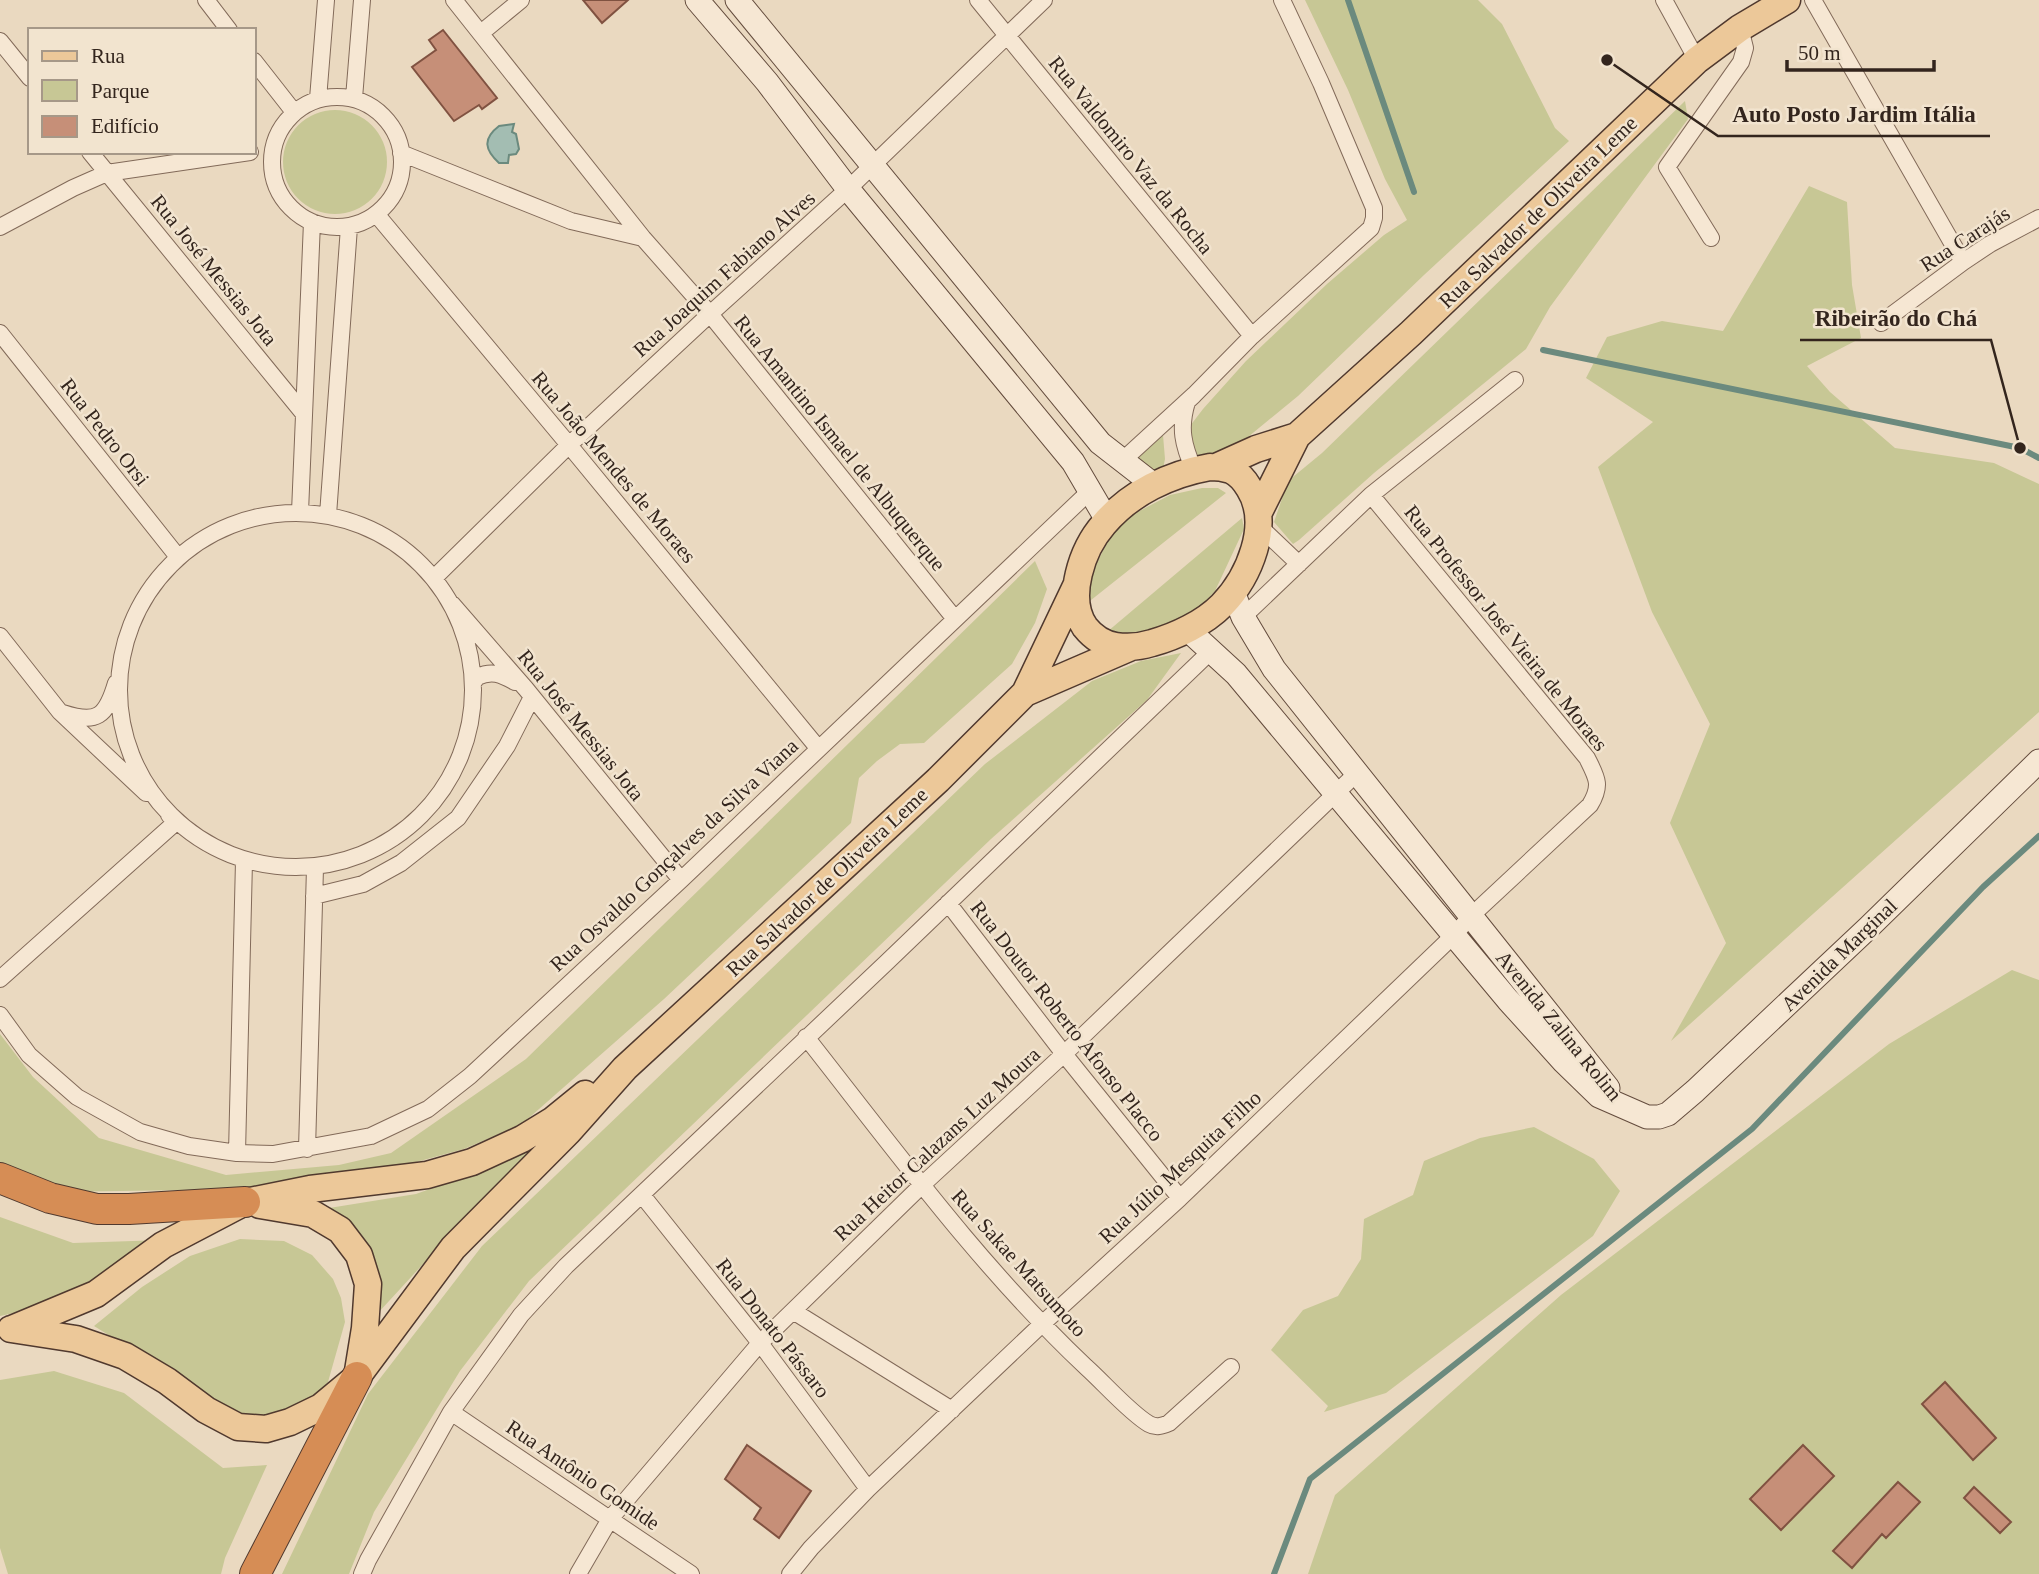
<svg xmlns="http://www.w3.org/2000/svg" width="2039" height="1574" font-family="'Times New Roman',serif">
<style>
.green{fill:#c7c795}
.water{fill:#a3bdb2;stroke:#6b8a7e;stroke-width:2}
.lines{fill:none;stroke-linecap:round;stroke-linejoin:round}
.stream{stroke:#6b8a7e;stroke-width:6}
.building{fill:#c68f78;stroke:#805241;stroke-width:2}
.minor-casing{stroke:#826a59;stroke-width:18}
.secondary-casing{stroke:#644c3d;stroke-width:25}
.primary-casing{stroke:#50392e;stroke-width:29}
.motorway-casing{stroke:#50392e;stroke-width:32}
.minor{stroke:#f6e7d3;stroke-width:16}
.secondary{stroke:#f6e7d3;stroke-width:23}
.primary{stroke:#ecc899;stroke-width:26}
.motorway{stroke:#d68d55;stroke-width:30}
.labels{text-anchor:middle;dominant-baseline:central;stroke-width:5;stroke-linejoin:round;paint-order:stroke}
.street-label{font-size:21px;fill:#33251d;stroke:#f2e4cf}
.leader{fill:none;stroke:#33251d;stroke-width:2.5}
.callout-dot{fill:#33251d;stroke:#f2e4cf;stroke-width:2.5}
.callout-label{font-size:23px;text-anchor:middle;font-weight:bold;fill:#33251d;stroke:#f2e4cf;stroke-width:5;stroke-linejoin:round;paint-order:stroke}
</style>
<rect width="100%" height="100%" fill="#ead9c0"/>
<path class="green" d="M 1305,0 L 1478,0 L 1502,24 L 1555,128 L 1569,141 L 1424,275 L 1298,396 L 1248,437 L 1207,459 L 1198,457 L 1190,447 L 1190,426 L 1203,409 L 1246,361 L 1327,284 L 1384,235 L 1407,220 L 1385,179 L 1348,90 Z
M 1685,101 L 1688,119 L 1550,307 L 1526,349 L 1374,473 L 1299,540 L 1293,544 L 1274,522 L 1288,481 L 1322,453 Z
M283 162a52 52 0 1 1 104 0a52 52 0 1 1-104 0Z
M 1809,186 L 1847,202 L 1852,285 L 1861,338 L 1807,366 L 1830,392 L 1895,448 L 1994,463 L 2039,484 L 2039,712 L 1671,1041 L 1726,943 L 1670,823 L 1710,724 L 1652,612 L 1598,467 L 1653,422 L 1586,378 L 1607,337 L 1662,321 L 1723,331 Z
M 1163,435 L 1165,459 L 1163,469 L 1151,470 L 1135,461 L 1159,436 Z
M 1202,488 L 1218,488 L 1226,493 L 1081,608 L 1080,596 L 1111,535 L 1128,517 L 1170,495 Z
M 1242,518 L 1244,529 L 1215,591 L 1198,610 L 1157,633 L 1101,637 Z
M 1035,561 L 1047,589 L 1035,623 L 1012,664 L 924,743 L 900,744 L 877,761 L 859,778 L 851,823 L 664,999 L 522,1124 L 464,1149 L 398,1167 L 260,1189 L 52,1192 L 0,1165 L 0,1034 L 33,1077 L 99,1138 L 226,1175 L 339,1165 L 391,1153 L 526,1059 Z
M 1181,653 L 1147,700 L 991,839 L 529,1281 L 460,1371 L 374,1512 L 349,1574 L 282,1574 L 368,1394 L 482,1246 L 985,764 L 1092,681 L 1141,661 Z
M 2012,970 L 2039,980 L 2039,1574 L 1308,1574 L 1335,1495 L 1561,1295 L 1889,1044 Z
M 1534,1127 L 1594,1159 L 1620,1191 L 1593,1236 L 1386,1393 L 1324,1412 L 1328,1406 L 1271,1350 L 1303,1310 L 1338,1296 L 1361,1259 L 1364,1219 L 1413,1195 L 1424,1161 L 1480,1138 Z
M 538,1148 L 494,1187 L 378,1313 L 323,1209 L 416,1194 L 485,1169 Z
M 0,1217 L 73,1243 L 163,1240 L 78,1299 L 0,1316 Z
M 240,1239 L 284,1241 L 312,1255 L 333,1279 L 341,1298 L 345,1322 L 328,1382 L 300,1410 L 270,1420 L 241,1417 L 94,1326 L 142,1287 L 190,1256 Z
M 54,1371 L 124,1393 L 223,1468 L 267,1465 L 225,1558 L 221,1574 L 8,1574 L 0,1548 L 0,1380 Z"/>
<path class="water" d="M 514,124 L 512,132 L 516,134 L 519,149 L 516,154 L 509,155 L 508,163 L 499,163 C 485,150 482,139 499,126 Z"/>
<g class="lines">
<path class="stream" d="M 1348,0 L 1414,192
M 1543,350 L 2020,448 L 2039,458
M 1274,1574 L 1310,1479 L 1752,1129 L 1983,887 L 2039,836"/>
</g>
<path class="building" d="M 583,0 L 628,0 L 602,23 Z
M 443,30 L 497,98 L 482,109 L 479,105 L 454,121 L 412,67 L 436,50 L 429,40 Z
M 1945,1382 L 1996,1438 L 1973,1460 L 1922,1404 Z
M 747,1445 L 811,1491 L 779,1538 L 754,1519 L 761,1508 L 725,1479 Z
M 1803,1445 L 1834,1476 L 1781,1530 L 1750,1499 Z
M 1898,1482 L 1920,1502 L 1886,1538 L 1882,1534 L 1852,1568 L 1833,1551 Z
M 1974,1487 L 2011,1522 L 2000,1533 L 1964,1498 Z"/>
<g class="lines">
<g class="minor-casing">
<path id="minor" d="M 206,0 L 229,30
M 454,0 L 643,238 L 710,314 L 955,619
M 978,0 L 1252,336
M 1664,0 L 1697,60
M 1813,0 L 1963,262
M 481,33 L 521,0
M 0,41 L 30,78
M 254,61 L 294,112
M272 162a65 65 0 1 1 130 0a65 65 0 1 1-130 0Z
M 354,98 L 362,0
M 318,99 L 326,0
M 90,152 L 304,414
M 401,153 L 571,221 L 643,238
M 377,215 L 569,445 L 818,748
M 0,227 L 73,188 L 107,173 L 250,152
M 1711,238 L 1667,167 L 1741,62 L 1745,48 L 1740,28
M 1881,323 L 1963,262 L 1990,244 L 2039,218
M 0,333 L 178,557
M 1187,402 C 1179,428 1183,445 1194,470
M 1122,461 L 1194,395 L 1252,336 L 1371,228 L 1374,218 L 1374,208 L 1321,83 L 1282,0
M 300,512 L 312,222
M119 690a177 177 0 1 1 354 0a177 177 0 1 1-354 0Z
M 328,515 L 349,227
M 1259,526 L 1299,564
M 434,578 L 569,445 L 710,314 L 848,189 L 1044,0
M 452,604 L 526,689 L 681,880
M 1243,617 L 1371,495 L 1515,380
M 0,636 L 60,712 L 146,793
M 473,683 L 477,677 C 492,670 501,674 515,682
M 63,713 C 97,724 106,717 116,683
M 314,896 L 363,884 L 401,863 L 458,818 L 507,746 L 532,697
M 948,903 L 1064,1054 L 1180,1198
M 0,979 L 176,822 L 169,815
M 0,1015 L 29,1055 L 77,1097 L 140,1132 L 189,1146 L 237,1153 L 273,1154 L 371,1136 L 428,1109 L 470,1076 L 681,880 L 1090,491
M 806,1037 C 895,1150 981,1268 1086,1367 C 1103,1382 1130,1413 1149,1424 C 1156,1428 1162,1426 1169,1423 L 1231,1367
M 307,1149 L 315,868
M 237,1153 L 244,861
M 642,1195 L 760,1343 L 868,1489
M 793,1311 L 952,1410
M 451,1412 L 691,1574
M 362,1574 L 368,1560 L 451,1412 L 521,1315 L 566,1266 L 887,962 L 1211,651
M 578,1574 L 610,1519 L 760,1343 L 922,1185 L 1064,1054 L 1357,773
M 790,1574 L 811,1548 L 868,1489 L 1041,1325 L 1180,1198 L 1454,935 L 1471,916 L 1590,805 C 1602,785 1597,778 1587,758 L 1371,495"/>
</g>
<g class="secondary-casing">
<path id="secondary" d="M 697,0 L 767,82 L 848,189 L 1073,462 L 1107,520
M 737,0 L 1100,443 L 1154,485
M 1233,592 L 1243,617 L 1274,669 L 1608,1088
M 1187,629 L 1236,674 L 1508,1000 L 1564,1062 L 1599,1096 L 1647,1117 L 1659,1117 L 1668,1114 L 1695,1091 L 1869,927 L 2039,761"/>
</g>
<g class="primary-casing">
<path id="primary" d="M 1210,467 C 1216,467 1224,468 1231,470 C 1239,474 1245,481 1249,488 C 1272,524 1249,577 1222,605 C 1204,623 1177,636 1152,643 C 1139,647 1129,648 1116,646 C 1103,644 1093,637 1085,627 C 1065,598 1082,549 1104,524 C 1130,493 1170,474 1210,467 Z
M 1216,467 L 1256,449 L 1297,436
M 1259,512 L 1297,436 L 1411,333 L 1697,60 L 1740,28 L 1787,0
M 1025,693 L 1129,648
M 260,1205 L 313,1214 L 340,1230 L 359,1255 L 368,1284 L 365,1328 L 358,1371
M 11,1329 L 76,1339 L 125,1356 L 167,1381 L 206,1410 L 238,1427 L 266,1429 L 290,1422 L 321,1407 L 357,1377 L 453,1248 L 568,1132 L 625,1068 L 938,780 L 1025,693 L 1076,586
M 12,1329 L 96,1294 L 163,1245 L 245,1202 L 310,1189 L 427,1175 L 472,1162 L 522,1139 L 553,1120 L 585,1094"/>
</g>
<g class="motorway-casing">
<path id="motorway" d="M 0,1178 L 50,1198 L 97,1209 L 129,1209 L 245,1202
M 255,1574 L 357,1377"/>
</g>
<use href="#minor" class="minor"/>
<use href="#secondary" class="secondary"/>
<use href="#primary" class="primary"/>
<use href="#motorway" class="motorway"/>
</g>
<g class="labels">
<g class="street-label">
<text transform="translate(1131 155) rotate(51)">Rua Valdomiro Vaz da Rocha</text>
<text transform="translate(1538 212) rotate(-44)">Rua Salvador de Oliveira Leme</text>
<text transform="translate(1965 239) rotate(-33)">Rua Carajás</text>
<text transform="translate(214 270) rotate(51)">Rua José Messias Jota</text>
<text transform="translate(724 274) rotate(-42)">Rua Joaquim Fabiano Alves</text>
<text transform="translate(105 432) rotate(52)">Rua Pedro Orsi</text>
<text transform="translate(840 443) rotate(51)">Rua Amantino Ismael de Albuquerque</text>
<text transform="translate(614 467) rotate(50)">Rua João Mendes de Moraes</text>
<text transform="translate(1506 628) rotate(51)">Rua Professor José Vieira de Moraes</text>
<text transform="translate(581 725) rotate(51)">Rua José Messias Jota</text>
<text transform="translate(674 855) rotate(-43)">Rua Osvaldo Gonçalves da Silva Viana</text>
<text transform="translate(827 882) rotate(-43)">Rua Salvador de Oliveira Leme</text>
<text transform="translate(1839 955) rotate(-44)">Avenida Marginal</text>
<text transform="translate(1067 1021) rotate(52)">Rua Doutor Roberto Afonso Placco</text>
<text transform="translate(1559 1026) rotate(51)">Avenida Zalina Rolim</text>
<text transform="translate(937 1144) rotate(-43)">Rua Heitor Calazans Luz Moura</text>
<text transform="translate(1180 1167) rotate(-43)">Rua Júlio Mesquita Filho</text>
<text transform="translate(1019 1263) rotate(48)">Rua Sakae Matsumoto</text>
<text transform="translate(773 1328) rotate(52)">Rua Donato Pássaro</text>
<text transform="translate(583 1475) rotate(34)">Rua Antônio Gomide</text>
</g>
</g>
<path class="leader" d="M1607 60L1718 136H1990M2020 448L1991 340H1800"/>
<g class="callout-dot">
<circle cx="1607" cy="60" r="7"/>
<circle cx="2020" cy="448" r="7"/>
</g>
<g class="callout-label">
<text x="1854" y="122">Auto Posto Jardim Itália</text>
<text x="1896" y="326">Ribeirão do Chá</text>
</g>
<rect x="28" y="28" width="228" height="126" fill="#f2e4cf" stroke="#a69888" stroke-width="2"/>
<rect x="42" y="51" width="35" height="10" fill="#ecc899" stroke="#a69888" stroke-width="2"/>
<text x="91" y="63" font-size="21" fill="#33251d">Rua</text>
<rect x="42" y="80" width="35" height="21" fill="#c7c795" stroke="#a69888" stroke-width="2"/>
<text x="91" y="98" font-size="21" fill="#33251d">Parque</text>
<rect x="42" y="116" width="35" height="21" fill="#c68f78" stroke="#a69888" stroke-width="2"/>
<text x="91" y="133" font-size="21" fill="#33251d">Edifício</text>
<path d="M1787 60v10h147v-10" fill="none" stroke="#33251d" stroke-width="3.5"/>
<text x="1798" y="60" font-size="21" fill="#33251d" stroke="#f2e4cf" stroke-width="5" paint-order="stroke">50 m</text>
</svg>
